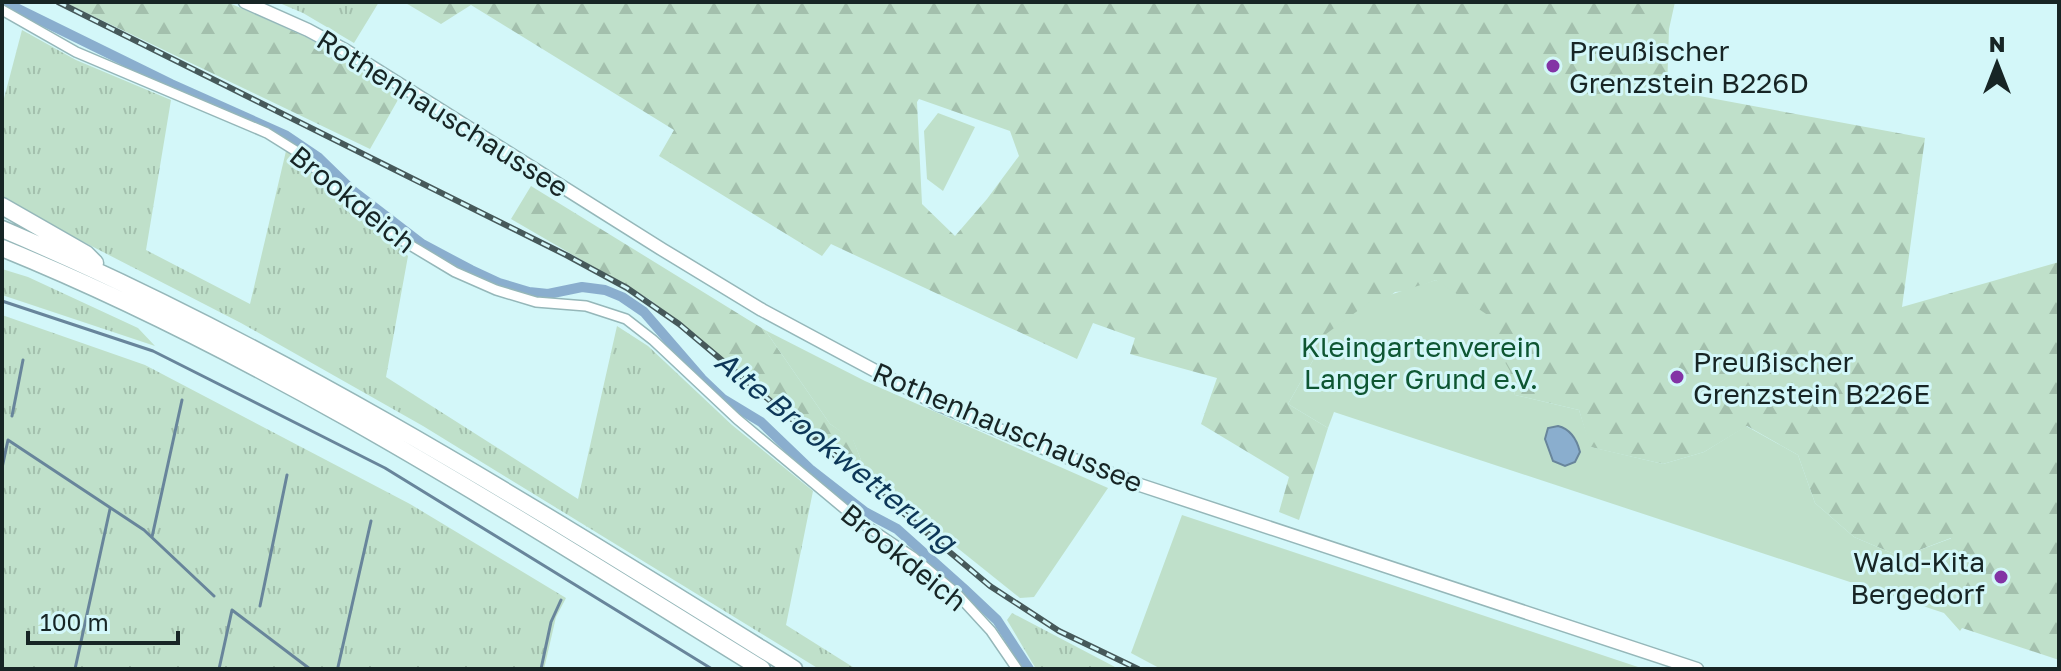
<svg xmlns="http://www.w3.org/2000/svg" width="2061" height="671" font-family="'Golos Text',sans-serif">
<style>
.grass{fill:url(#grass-tufts)}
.forest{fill:url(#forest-firs);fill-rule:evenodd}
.green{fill:#bfe0ca}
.water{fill:#8aaece;stroke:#68859b;stroke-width:2}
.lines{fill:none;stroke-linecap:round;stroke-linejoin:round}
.stream{stroke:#68859b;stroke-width:3}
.canal{stroke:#8aaece;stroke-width:10}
.minor-casing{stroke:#95b7b9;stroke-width:12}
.secondary-casing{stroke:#95b7b9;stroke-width:15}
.motorway-casing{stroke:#95b7b9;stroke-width:19}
.minor{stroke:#fff;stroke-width:9}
.secondary{stroke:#fff;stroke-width:12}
.motorway{stroke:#fff;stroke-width:16}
.rail-casing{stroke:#46595a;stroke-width:6}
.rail{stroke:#d3f7f9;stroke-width:3;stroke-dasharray:9;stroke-linecap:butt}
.poi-dot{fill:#8334a5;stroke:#d3f7f9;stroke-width:3}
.labels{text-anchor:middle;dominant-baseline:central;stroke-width:6;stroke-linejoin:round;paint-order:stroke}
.poi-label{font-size:28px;fill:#172525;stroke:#d3f7f9;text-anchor:start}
.street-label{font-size:28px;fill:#172525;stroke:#d3f7f9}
.park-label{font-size:28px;fill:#0e5632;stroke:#d3f7f9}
.water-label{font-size:30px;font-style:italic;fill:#0d3758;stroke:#d3f7f9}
</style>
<defs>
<pattern id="grass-tufts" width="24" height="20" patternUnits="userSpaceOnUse" patternTransform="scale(2)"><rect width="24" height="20" fill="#bfe0ca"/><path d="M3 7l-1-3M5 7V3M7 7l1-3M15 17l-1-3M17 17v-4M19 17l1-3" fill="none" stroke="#a3c0ad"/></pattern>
<pattern id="forest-firs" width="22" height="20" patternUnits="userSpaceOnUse" patternTransform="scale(2)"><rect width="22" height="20" fill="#bfe0ca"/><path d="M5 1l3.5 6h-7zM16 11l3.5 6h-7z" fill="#a3c0ad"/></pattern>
</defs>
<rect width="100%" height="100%" fill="#d3f7f9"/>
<path class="grass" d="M 277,2 L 379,2 L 354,43 L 303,13 Z
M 22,30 L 76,60 L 171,100 L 146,250 L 250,304 L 286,151 L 312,168 L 408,256 L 386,377 L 578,499 L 617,326 L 648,346 L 732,425 L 813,491 L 786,625 L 856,669 L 819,669 L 423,426 L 241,323 L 2,200 L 2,106 Z
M 2,269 L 28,277 L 138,328 L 155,346 L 2,295 Z
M 2,315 L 145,365 L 410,504 L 566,598 L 556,617 L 544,669 L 2,669 Z
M 1012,613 L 1115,667 L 1120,669 L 1036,669 L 1007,620 Z"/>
<path class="forest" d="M 64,2 L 227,2 L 306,37 L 339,56 L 399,98 L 370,149 Z
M 404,2 L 1675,2 L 1669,29 L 1667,90 L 1925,138 L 1902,307 L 2059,262 L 2059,660 L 1962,628 L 1960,631 L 1960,609 L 1951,538 L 1901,557 L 1854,537 L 1815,503 L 1798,455 L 1747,426 L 1704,452 L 1663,464 L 1590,447 L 1579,410 L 1515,395 C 1505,344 1471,316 1436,280 L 1407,291 L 1395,292 L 1316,355 L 1288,404 L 1328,428 L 1299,520 L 1279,512 L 1289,477 L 1201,424 L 1217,378 L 1130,354 L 1135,338 L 1093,323 L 1077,359 L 831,244 L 822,256 L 659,156 L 674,130 L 471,5 L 441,24 ZM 919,99 L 1010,131 L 1019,156 L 987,199 L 955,236 L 922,204 L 917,102 Z
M 531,186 L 765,330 L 830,424 L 853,439 L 861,460 L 855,466 L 649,299 L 511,219 Z"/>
<path class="green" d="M 938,113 L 975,127 L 943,191 L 927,179 L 924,131 Z
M 1436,280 L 1492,318 L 1489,334 L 1510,371 L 1515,395 L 1579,410 L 1591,447 L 1663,464 L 1704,452 L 1746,426 L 1798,455 L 1815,503 L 1854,537 L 1901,557 L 1952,538 L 1960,609 L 1960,631 L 1944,613 L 1334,412 L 1328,428 L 1288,404 L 1316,355 L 1311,345 L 1371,301 Z
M 765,330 L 865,381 L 1108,488 L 1034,597 L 1020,598 L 855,466 L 861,460 L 853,440 L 830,424 Z
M 1182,515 L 1644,669 L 1161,669 L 1131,653 Z"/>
<path class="water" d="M 1558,426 C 1570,429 1577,440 1580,452 L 1575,462 L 1565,466 L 1553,461 L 1545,439 L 1548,428 Z"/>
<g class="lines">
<path class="stream" d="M 2,301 L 153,351 L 385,468 L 712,669
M 12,416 L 23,360
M 2,468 L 8,440 L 144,530 L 214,596
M 152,537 L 182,400
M 260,606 L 287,475
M 338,667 L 371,521
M 75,669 L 110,509
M 219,669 L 232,610 L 310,669
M 541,669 L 551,622 L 561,600"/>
<path class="canal" d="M 4,2 L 171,84 L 285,135 L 319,158 L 353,191 L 422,244 L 471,270 L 499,283 L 529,292 L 548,294 L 582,287 L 605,290 L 622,297 L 644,312 L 702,379 L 723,399 L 761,422 L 811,470 L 865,512 L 897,529 L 963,588 L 997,620 L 1029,669"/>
<g class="minor-casing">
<path id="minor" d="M 2,10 L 76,52 L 267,133 L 299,153 L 357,208 L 390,233 L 455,272 L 496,290 L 536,302 L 586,306 L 626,319 L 653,340 L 737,419 L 859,521 L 913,557 L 957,594 L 991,631 L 1017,669"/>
</g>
<g class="secondary-casing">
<path id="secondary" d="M 245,2 L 308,30 L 345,50 L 663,250 L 762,310 L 937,404 L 1033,444 L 1140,485 L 1697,669"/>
</g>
<g class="motorway-casing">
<path id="motorway" d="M 2,206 L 86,254 L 95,263
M 2,229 C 281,347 537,509 794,669
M 2,248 C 270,357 516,517 762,669"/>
</g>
<use href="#minor" class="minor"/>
<use href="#secondary" class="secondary"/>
<use href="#motorway" class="motorway"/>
<g class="rail-casing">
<path id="rail" d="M 58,2 L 568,256 L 627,288 L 679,324 L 990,586 L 1059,631 L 1138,669"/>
</g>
<use href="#rail" class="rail"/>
</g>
<g class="poi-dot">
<circle cx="1553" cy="66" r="8"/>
<circle cx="1677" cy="377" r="8"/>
<circle cx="2001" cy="577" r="8"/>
</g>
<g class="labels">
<g class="poi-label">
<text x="1569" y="50">Preußischer<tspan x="1569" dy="32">Grenzstein B226D</tspan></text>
<text x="1693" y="361">Preußischer<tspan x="1693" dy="32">Grenzstein B226E</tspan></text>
<text x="1985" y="561" text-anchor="end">Wald-Kita<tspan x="1985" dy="32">Bergedorf</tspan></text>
</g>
<g class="street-label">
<text transform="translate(443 113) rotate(32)">Rothenhauschaussee</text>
<text transform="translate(353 199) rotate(39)">Brookdeich</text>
<text transform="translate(1008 427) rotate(23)">Rothenhauschaussee</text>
<text transform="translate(904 557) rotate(39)">Brookdeich</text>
</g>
<g class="park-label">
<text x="1421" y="346">Kleingartenverein<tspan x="1421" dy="32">Langer Grund e.V.</tspan></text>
</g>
<g class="water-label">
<text transform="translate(836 451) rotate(39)">Alte Brookwetterung</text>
</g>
</g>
<rect width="2061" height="671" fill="none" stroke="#172525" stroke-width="8"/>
<g transform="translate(1997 64)" stroke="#d3f7f9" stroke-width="6" paint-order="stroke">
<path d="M0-6L14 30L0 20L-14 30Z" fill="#172525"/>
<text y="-12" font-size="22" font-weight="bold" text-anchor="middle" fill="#172525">N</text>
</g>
<path d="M28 631v12h150v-12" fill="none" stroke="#172525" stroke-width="4"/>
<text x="40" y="631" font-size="24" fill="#172525" stroke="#d3f7f9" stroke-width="6" paint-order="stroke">100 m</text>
</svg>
